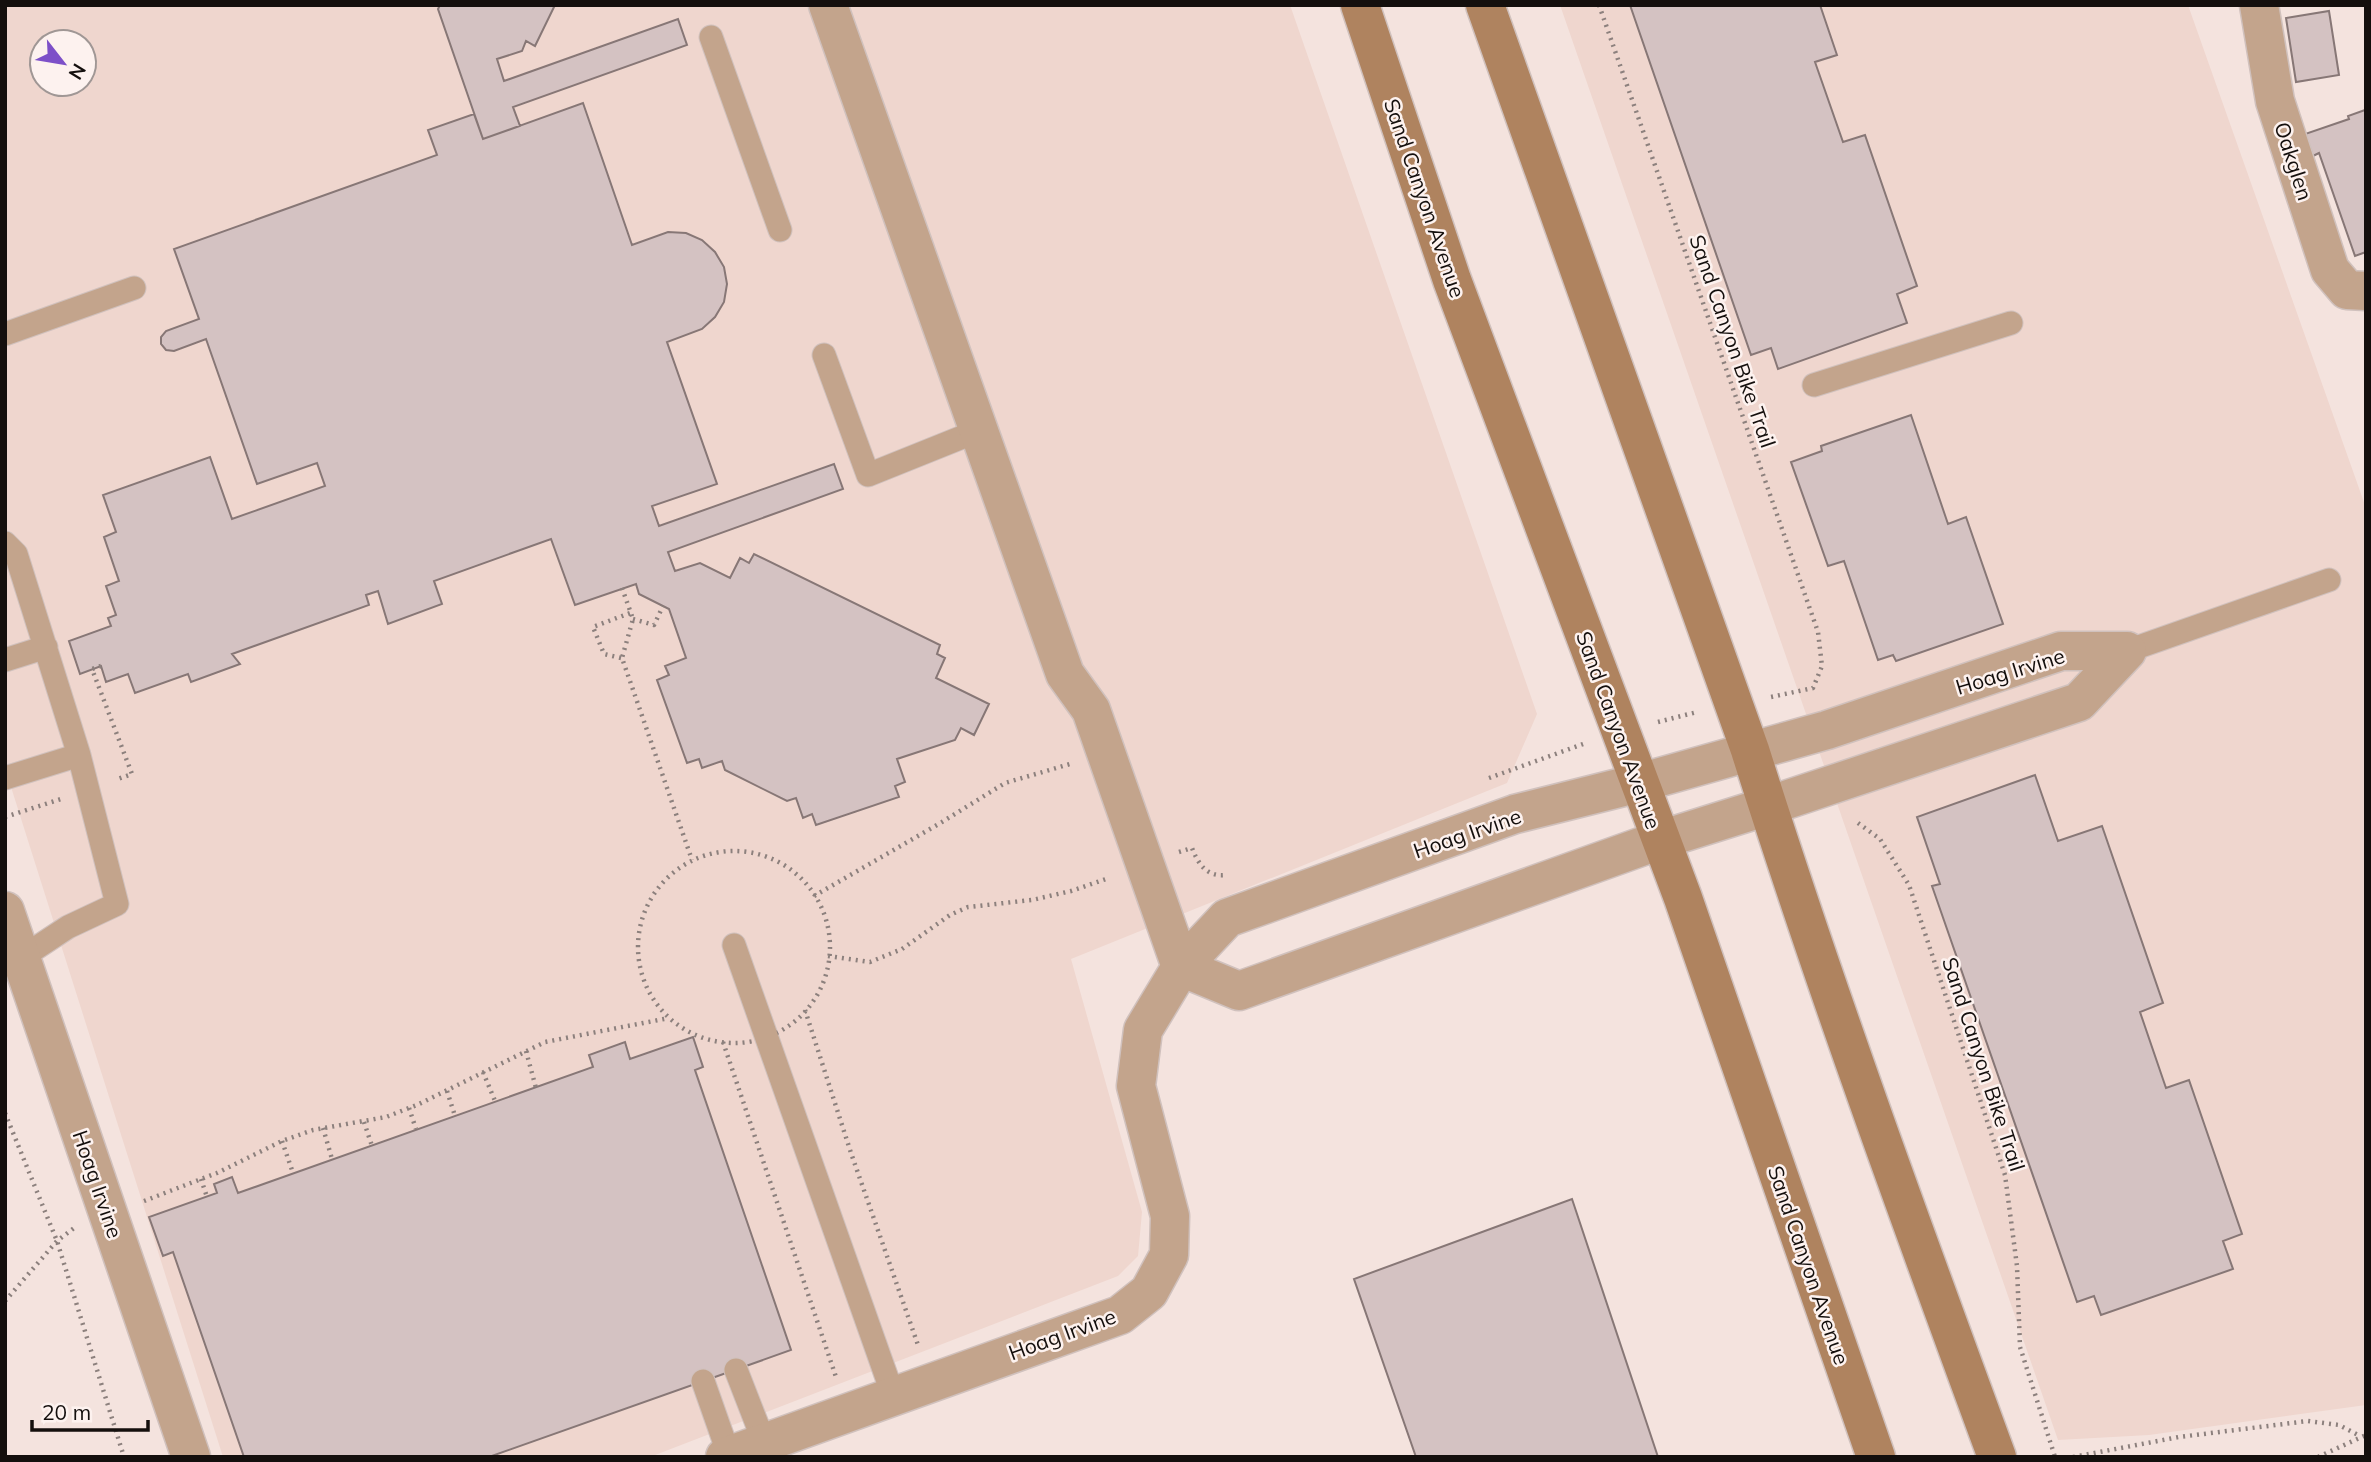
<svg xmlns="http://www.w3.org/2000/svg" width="2371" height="1462" font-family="Mulish,sans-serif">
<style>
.built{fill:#efd6ce;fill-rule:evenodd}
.building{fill:#d4c2c2;stroke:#877776;stroke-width:2}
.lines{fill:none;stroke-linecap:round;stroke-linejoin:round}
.lane-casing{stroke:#d0c1bd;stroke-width:25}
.street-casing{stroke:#d0c1bd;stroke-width:41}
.secondary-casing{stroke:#d0c1bd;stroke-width:41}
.path{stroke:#8c807d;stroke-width:4.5;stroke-dasharray:2 5;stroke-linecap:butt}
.lane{stroke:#c3a48c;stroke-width:23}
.street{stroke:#c3a48c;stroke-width:38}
.secondary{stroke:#af835f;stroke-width:38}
.labels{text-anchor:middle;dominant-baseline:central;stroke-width:5;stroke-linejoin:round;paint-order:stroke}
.street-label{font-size:21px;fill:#140f0d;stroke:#fdf2ef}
</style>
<rect width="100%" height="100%" fill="#f4e3de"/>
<path class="built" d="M 5,5 L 1290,5 L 1537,714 L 1507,783 L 1071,959 L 1142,1212 L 1138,1256 L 1118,1276 L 650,1457 L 223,1457 L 5,768 ZM 42,42 L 84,42 L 84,84 L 42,84 Z
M 1560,5 L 2188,5 L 2366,508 L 2366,1405 L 2149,1435 L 2058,1440 Z"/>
<path class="building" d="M 440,5 L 555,5 L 535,46 L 526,41 L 522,51 L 497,59 L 504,81 L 678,19 L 687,45 L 513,107 L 520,126 L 483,139 L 438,9 Z
M 1630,5 L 1820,5 L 1837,55 L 1815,62 L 1843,142 L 1865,135 L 1917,286 L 1897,294 L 1907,323 L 1778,369 L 1771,348 L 1751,355 Z
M 2329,11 L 2339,75 L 2296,82 L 2286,18 Z
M 583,103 L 632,245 L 668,232 L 686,233 L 702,240 L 715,252 L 724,267 L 727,284 L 724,302 L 715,317 L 702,329 L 667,342 L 717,484 L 652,506 L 659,526 L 834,464 L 843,489 L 668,552 L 675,571 L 700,563 L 730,578 L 740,558 L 749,563 L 754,554 L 940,645 L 937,654 L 945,658 L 936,678 L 989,704 L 974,735 L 961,728 L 955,740 L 897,759 L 905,782 L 895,786 L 899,797 L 816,825 L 812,814 L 803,818 L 796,798 L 787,801 L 725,770 L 722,761 L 702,768 L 699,759 L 687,763 L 657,680 L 669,675 L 665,666 L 686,658 L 669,609 L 639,594 L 636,584 L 575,605 L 551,539 L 434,581 L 442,604 L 388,624 L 378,591 L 366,595 L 369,605 L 232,654 L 240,664 L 191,682 L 188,674 L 135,693 L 128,674 L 106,682 L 101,666 L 80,674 L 69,641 L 111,626 L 108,618 L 116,615 L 106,586 L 119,581 L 104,537 L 116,532 L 103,495 L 210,457 L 232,519 L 325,486 L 317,463 L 257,484 L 206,339 L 174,351 L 166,350 L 161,344 L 161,337 L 166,331 L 199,319 L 174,249 L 437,155 L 428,130 L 474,114 L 483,139 Z
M 2365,110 L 2366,252 L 2355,256 L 2319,153 L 2313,156 L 2305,134 L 2349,119 L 2348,116 Z
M 1911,415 L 1948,524 L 1966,517 L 2003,624 L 1896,661 L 1893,655 L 1878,660 L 1844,561 L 1828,566 L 1791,462 L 1822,451 L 1821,446 Z
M 2035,775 L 2058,841 L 2102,826 L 2163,1003 L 2140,1012 L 2166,1088 L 2189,1080 L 2242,1234 L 2223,1241 L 2233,1269 L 2101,1315 L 2094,1296 L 2077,1302 L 1932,886 L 1940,884 L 1917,817 Z
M 693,1037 L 703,1067 L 695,1070 L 791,1350 L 489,1457 L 244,1457 L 173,1252 L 163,1256 L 149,1217 L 217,1193 L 214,1184 L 232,1177 L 238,1193 L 593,1067 L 589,1055 L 625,1042 L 630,1059 Z
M 1572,1199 L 1658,1457 L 1416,1457 L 1354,1279 Z"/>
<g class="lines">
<g class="lane-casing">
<path id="lane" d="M 711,37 L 780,230
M 5,334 L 134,288
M 824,355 L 868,475 L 980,430
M 1814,385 L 2011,323
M 5,543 L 16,554 L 79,755 L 117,904 L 68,927 L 21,958
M 2127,651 L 2329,580
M 5,660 L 46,647
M 5,778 L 79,755
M 734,945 L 893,1395
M 736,1370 L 764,1442
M 703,1381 L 729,1455"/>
</g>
<g class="street-casing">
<path id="street" d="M 828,5 L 1065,674 L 1091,710 L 1181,967
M 2259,5 L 2275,101 L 2330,270 L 2347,290 L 2366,291
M 5,911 L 191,1457
M 1181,967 L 1239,991 L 1660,840 L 1768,806 L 2079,702 L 2127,651
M 725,1457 L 1120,1315 L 1149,1292 L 1169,1255 L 1170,1216 L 1136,1086 L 1143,1030 L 1181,967 L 1227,918 L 1515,814 L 1639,783 L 1827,730 L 2061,651 L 2127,651"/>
</g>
<g class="secondary-casing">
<path id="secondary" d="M 1360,5 L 1452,280 L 1683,898 L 1876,1457
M 1485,5 L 1750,750 C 1825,988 1911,1223 1997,1457"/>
</g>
<path class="path" d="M 1599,5 L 1818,632 L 1822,666 L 1813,688 L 1771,697
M 622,588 L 633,619 L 622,658 L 692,860
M 633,619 L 654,625 L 663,606
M 621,658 L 604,654 L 593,627 L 630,613
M 101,666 L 92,669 L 132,774 L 115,780
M 1658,722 L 1697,712
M 1489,778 L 1586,743
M 5,817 L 61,799
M 1858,823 L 1880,839 L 1909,885 L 2005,1175 L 2017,1266 L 2020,1347 L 2055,1457
M638 947a96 96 0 1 1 192 0a96 96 0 1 1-192 0Z
M 1179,852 L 1192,848 C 1198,863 1206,877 1225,875
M 814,896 L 942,822 L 1005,783 L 1070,764
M 828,956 L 870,962 L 902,949 L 950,915 L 968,907 L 1032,900 L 1071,891 L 1109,878
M 805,1010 L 851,1153 L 918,1345 L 916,1346
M 723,1042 L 836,1377
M 526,1051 L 536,1088
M 483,1072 L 495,1101
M 447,1091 L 455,1116
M 409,1108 L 416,1129
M 5,1113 L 57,1241 L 124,1457
M 364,1122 L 372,1146
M 323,1128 L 332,1159
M 282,1141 L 293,1173
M 201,1179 L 207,1197
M 144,1201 L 217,1173 L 282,1141 L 313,1130 L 386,1117 L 417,1105 L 545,1042 L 669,1018
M 5,1301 L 57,1241 L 74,1228
M 2073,1457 L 2179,1437 L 2308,1421 L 2339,1425 L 2360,1436
M 2318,1457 L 2366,1435"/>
<use href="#lane" class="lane"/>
<use href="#street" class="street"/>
<use href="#secondary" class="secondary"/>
</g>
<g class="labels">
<g class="street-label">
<text transform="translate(2294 161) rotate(72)">Oakglen</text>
<text transform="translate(1425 198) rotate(71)">Sand Canyon Avenue</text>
<text transform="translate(1733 341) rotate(71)">Sand Canyon Bike Trail</text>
<text transform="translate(2010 671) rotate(-17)">Hoag Irvine</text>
<text transform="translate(1619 730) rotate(70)">Sand Canyon Avenue</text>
<text transform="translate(1467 833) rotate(-19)">Hoag Irvine</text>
<text transform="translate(1984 1064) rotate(72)">Sand Canyon Bike Trail</text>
<text transform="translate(98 1184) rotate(71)">Hoag Irvine</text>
<text transform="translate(1809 1265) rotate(71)">Sand Canyon Avenue</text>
<text transform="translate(1062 1334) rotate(-20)">Hoag Irvine</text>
</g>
</g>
<rect width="2371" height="1462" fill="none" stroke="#140f0d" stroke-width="14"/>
<g transform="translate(63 63) rotate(121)"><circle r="33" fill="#fdf2ef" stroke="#a09795" stroke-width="2"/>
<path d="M0-5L12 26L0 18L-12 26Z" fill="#7d50c8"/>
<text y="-10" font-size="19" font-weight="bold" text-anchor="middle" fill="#140f0d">N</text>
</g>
<path d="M32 1420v10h116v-10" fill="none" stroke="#140f0d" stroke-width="3.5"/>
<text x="42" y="1420" font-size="21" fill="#140f0d" stroke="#fdf2ef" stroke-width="5" paint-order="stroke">20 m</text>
</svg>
